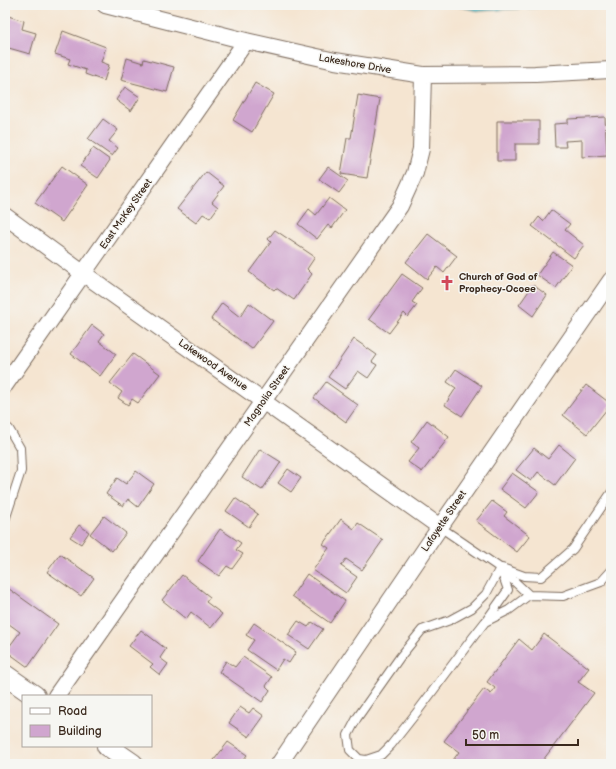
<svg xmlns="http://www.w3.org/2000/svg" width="616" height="769" font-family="'Balsamiq Sans',sans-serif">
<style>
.water{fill:#5dc9d6;stroke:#4c7a7a}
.building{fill:#d0a6cf}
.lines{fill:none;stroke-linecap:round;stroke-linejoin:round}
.service-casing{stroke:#7c6b5d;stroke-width:10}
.minor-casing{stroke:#7c6b5d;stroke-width:18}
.tertiary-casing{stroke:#7c6b5d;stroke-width:22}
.service{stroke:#fff;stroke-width:8}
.minor{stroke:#fff;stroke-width:16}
.tertiary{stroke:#fff;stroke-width:20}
.labels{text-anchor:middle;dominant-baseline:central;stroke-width:3;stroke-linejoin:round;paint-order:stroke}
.street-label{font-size:10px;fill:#3b2a1e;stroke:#f6f6f2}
.poi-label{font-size:10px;font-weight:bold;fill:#3b2a1e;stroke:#f6f6f2;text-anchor:start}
</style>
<rect width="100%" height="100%" fill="#f6f6f2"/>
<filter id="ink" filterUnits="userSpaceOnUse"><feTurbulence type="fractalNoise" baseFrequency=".025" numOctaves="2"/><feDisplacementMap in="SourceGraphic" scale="8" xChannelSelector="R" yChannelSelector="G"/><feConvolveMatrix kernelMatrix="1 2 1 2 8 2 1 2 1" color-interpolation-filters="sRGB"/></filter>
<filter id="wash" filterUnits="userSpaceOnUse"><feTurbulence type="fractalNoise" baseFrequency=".012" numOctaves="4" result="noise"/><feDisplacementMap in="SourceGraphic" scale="16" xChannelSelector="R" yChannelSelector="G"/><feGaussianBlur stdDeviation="0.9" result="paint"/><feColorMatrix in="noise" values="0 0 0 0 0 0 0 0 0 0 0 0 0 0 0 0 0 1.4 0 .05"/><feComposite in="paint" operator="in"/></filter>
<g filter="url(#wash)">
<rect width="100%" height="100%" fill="#f5e5d1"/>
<path class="water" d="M 450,5 L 583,5 L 480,11 Z"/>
<g id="blocks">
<path class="building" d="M 5,15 L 24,21 L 22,29 L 36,33 L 30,54 L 5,47 Z
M 63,31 L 106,47 L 101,62 L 109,65 L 104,81 L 85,74 L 86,70 L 68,64 L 70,59 L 55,54 Z
M 127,58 L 143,63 L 144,59 L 174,67 L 167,92 L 121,80 Z
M 255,83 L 274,94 L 252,132 L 233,120 Z
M 125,87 L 140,97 L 131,111 L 116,100 Z
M 358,95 L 380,99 L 367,178 L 341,174 L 347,138 L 351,138 Z
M 605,117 L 607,155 L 582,157 L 582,140 L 565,141 L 566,147 L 555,147 L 554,124 L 568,123 L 568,119 Z
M 103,119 L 118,130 L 109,141 L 118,148 L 112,156 L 88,139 Z
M 497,121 L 539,121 L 539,144 L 515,144 L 515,161 L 497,161 Z
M 93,148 L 110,160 L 98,178 L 80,166 Z
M 62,166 L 88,185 L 62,222 L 35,203 Z
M 328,167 L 348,181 L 339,193 L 319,179 Z
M 206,172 L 224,186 L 212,202 L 218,207 L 210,218 L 203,214 L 196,223 L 177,209 Z
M 329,198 L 345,210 L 332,228 L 328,225 L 317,239 L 298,224 L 309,209 L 316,215 Z
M 551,210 L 570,224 L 565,230 L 584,245 L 574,258 L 532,226 L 539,217 L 543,221 Z
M 275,230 L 315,257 L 307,269 L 312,274 L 294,300 L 276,288 L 274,290 L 249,272 L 271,242 L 268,239 Z
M 428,234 L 457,256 L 444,273 L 437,267 L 427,279 L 406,262 Z
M 553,252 L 572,265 L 556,288 L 537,275 Z
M 402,274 L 422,288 L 412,302 L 417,305 L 408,317 L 404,313 L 389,333 L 369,319 Z
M 533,285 L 547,295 L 533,316 L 519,305 Z
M 222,303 L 240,317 L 249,303 L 273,321 L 252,349 L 211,319 Z
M 92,325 L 104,334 L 99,341 L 116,354 L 100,376 L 71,354 Z
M 354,339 L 377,355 L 372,362 L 377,365 L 368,378 L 358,371 L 345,389 L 328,377 Z
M 133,354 L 160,374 L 138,403 L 132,399 L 128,405 L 118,398 L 122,392 L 110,383 Z
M 456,369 L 482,386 L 462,416 L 445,405 L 456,388 L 447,382 Z
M 326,382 L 358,405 L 346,422 L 314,398 Z
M 586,385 L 611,404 L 587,434 L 563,415 Z
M 427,420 L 449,437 L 422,472 L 408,462 L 419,448 L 411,442 Z
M 559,445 L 575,458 L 555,485 L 538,472 L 531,481 L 516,470 L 534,448 L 548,459 Z
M 260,449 L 281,462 L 262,490 L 242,477 Z
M 288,469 L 301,478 L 291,492 L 278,483 Z
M 136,471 L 154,484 L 138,507 L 128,499 L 123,506 L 106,494 L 117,478 L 126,484 Z
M 512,473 L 539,492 L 526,508 L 500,489 Z
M 235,498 L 258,514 L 249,527 L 226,511 Z
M 492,501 L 507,512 L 504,516 L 530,536 L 517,552 L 476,521 Z
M 104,516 L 126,533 L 112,551 L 90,534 Z
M 341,519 L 354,529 L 358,523 L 383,540 L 362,570 L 346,559 L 341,566 L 357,577 L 346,593 L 313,570 L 329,548 L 323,544 Z
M 79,525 L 89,532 L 81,544 L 70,537 Z
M 220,529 L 241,543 L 236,550 L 243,554 L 232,569 L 227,566 L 219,576 L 198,561 Z
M 60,554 L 94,578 L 81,596 L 47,572 Z
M 307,574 L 345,601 L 330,623 L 292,596 Z
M 182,575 L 210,597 L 206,602 L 222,614 L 211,628 L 191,612 L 186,619 L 162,600 Z
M 5,586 L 58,624 L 28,667 L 6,651 L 20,632 L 5,621 Z
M 298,621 L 308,627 L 312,622 L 323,629 L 309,649 L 288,635 Z
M 254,623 L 296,652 L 289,663 L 283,659 L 276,670 L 247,650 L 254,640 L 246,635 Z
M 141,630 L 166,649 L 160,658 L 168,664 L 160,675 L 150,667 L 153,664 L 129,646 Z
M 544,634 L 589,668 L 578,682 L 594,693 L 540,764 L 450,764 L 459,752 L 444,741 L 484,689 L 491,694 L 495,688 L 487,682 L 519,639 L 532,650 Z
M 243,657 L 272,677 L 266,686 L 270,690 L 262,702 L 219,672 L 226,661 L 235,667 Z
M 240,707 L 249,713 L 253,708 L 264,716 L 249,737 L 229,723 Z
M 228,742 L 247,755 L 240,764 L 211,764 Z"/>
</g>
</g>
<g filter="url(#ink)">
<use href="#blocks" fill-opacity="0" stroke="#7c6b5d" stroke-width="1"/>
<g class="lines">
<g class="service-casing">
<path id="service" d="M 5,426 L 9,429 L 20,448 L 21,471 L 5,520
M 440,527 L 500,568 L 529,595 L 563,596 L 601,582 L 611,571
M 500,568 L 486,594 L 472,608 L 450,620 L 422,630 L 400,657 L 357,718 L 348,735 L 350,750 L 359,759 L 366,760 L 381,755 L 391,745 L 417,712 L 474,636 L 485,622 L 509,610 L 529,595
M 502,568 L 524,576 L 541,577 L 573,549 L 611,493
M 486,621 L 508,590 L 501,570"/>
</g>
<g class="minor-casing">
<path id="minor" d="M 105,5 L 246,41 L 335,61 L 423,75 L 535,74 L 611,70
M 5,216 L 84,274 L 440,527
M 5,385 L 246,41
M 56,696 L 400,206 L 415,173 L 421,149 L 423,75
M 279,764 L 440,527 L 611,280"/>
</g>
<g class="tertiary-casing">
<path id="tertiary" d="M 5,675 L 35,696
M 107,746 L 133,764"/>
</g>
<use href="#service" class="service"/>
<use href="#minor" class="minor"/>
<use href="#tertiary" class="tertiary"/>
</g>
</g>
<defs>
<g id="church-bare" transform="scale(1.2)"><path d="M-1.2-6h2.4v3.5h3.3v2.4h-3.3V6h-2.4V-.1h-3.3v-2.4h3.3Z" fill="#d1495b" stroke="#f6f6f2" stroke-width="2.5" paint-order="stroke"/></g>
</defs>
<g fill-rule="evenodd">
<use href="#church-bare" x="447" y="283"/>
</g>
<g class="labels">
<g class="street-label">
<text transform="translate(355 64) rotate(10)">Lakeshore Drive</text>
<text transform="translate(126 214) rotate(-55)">East McKey Street</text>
<text transform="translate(213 365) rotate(35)">Lakewood Avenue</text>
<text transform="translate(267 396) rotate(-55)">Magnolia Street</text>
<text transform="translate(444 521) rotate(-56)">Lafayette Street</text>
</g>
<g class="poi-label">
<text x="459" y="277">Church of God of<tspan x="459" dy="12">Prophecy-Ocoee</tspan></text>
</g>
</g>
<rect width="616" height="769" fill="none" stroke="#f6f6f2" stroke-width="20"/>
<rect x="22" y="695" width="130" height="52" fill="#f6f6f2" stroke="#aba49d"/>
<rect x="30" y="708" width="20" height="6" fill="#ffffff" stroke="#aba49d"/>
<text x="58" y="715" font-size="12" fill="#3b2a1e">Road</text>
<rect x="30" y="725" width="20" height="12" fill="#d0a6cf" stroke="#aba49d"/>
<text x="58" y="735" font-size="12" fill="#3b2a1e">Building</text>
<path d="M466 739v6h112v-6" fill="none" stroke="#3b2a1e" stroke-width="2"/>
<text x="472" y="739" font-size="12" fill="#3b2a1e" stroke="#f6f6f2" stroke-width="3" paint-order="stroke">50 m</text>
</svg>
